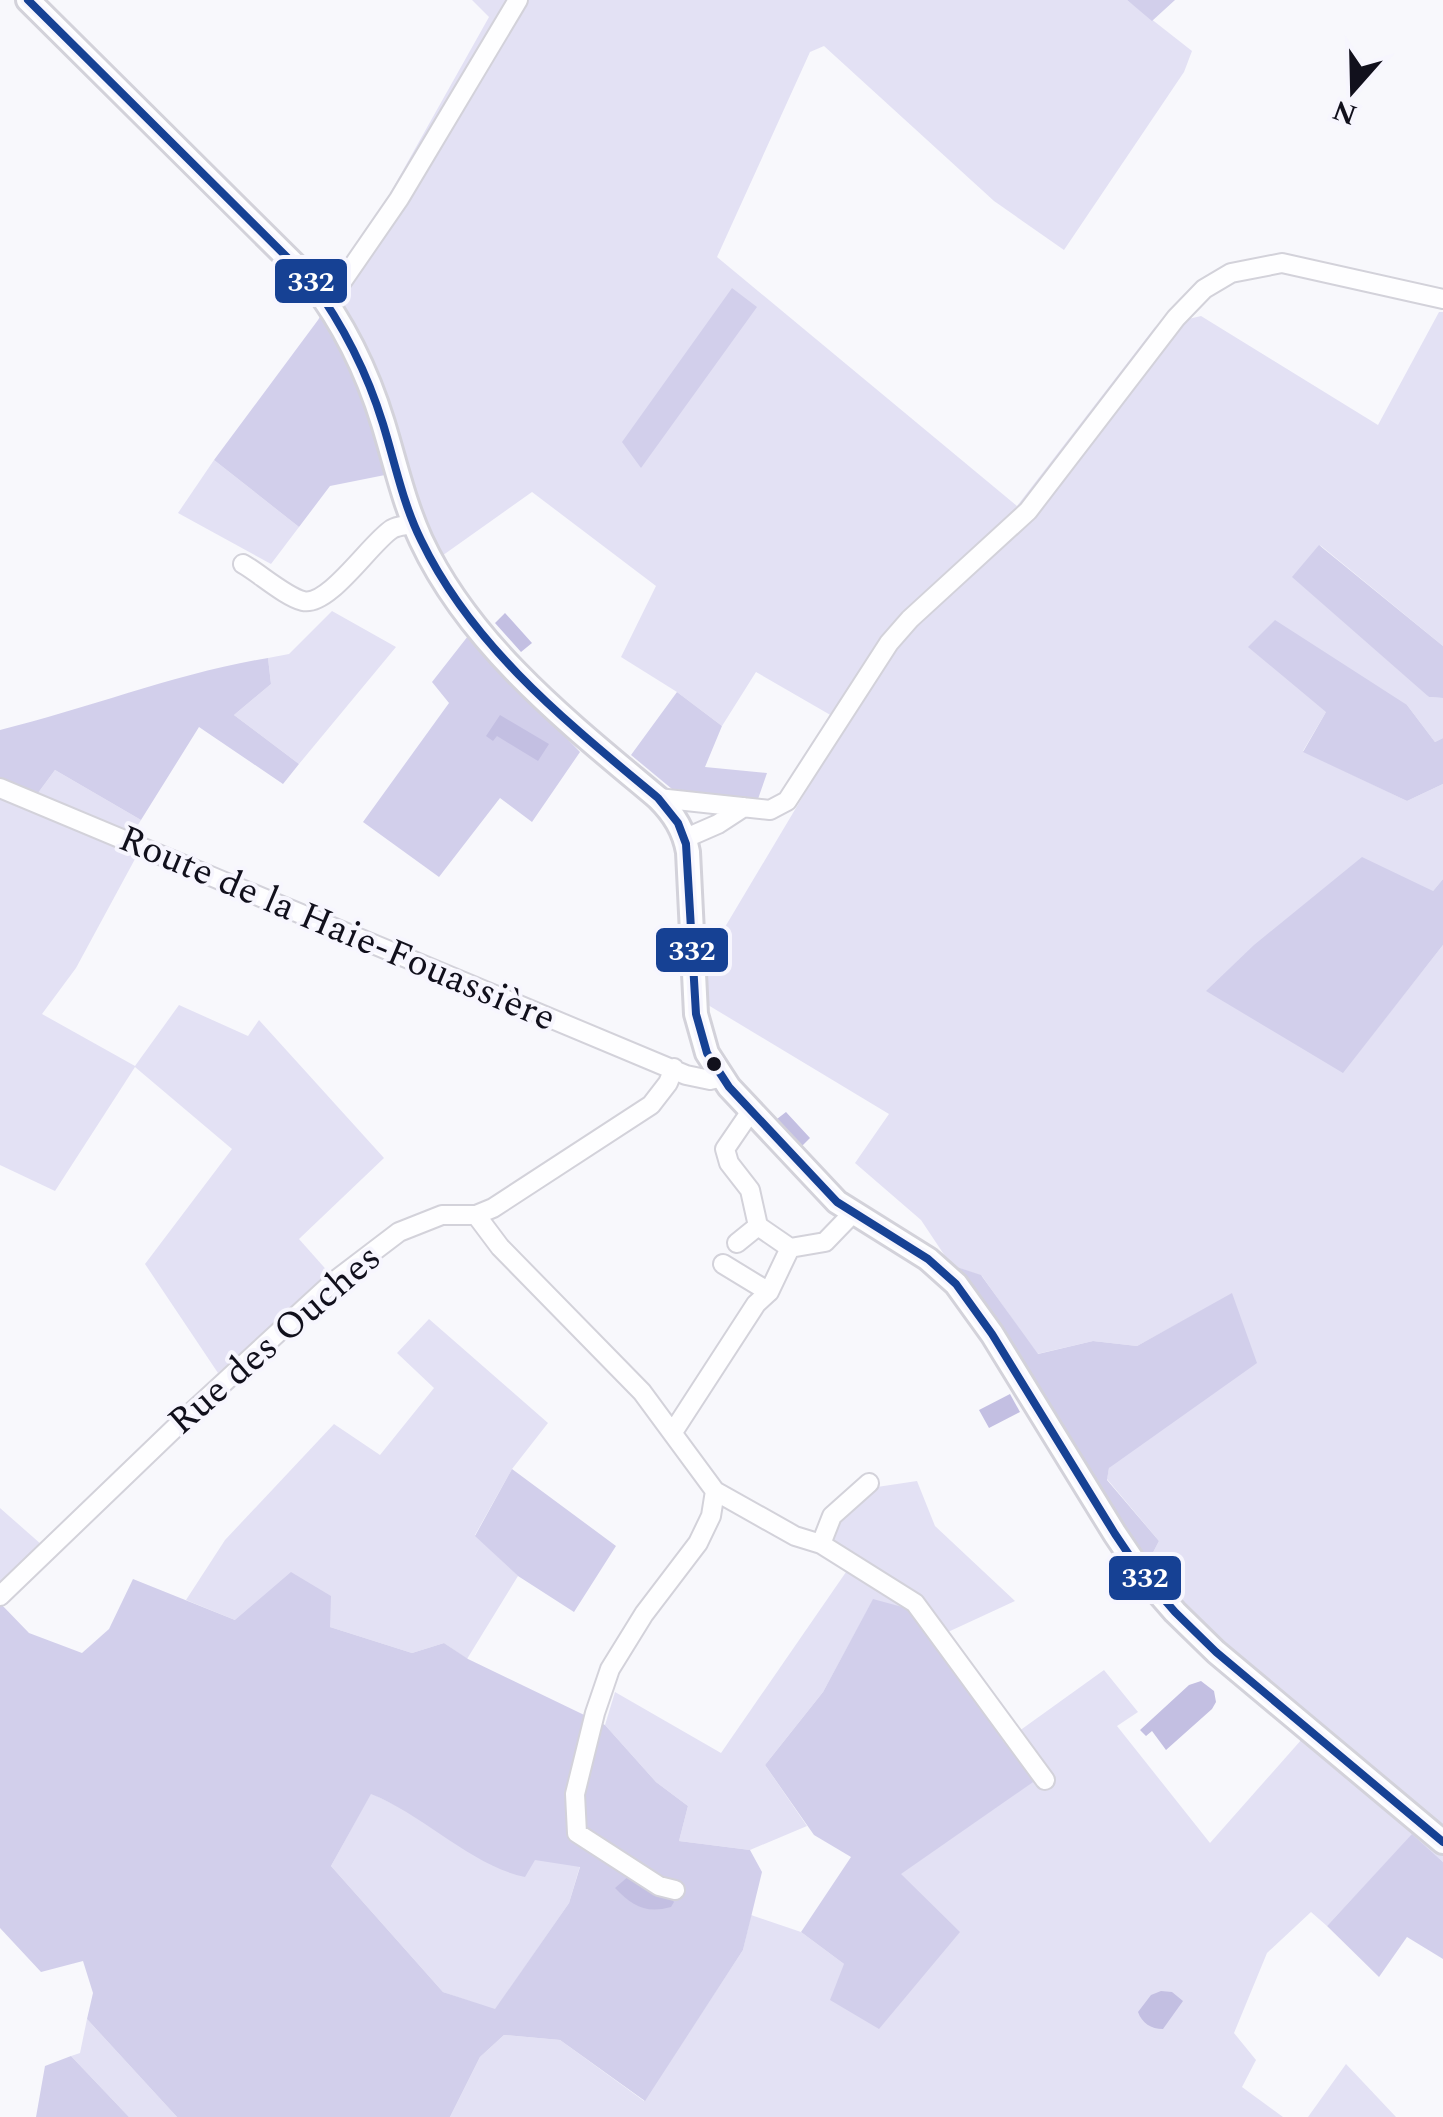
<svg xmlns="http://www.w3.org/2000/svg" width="1443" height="2117" font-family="Spectral,serif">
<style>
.green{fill:#e3e1f4}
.forest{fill:#d2cfeb;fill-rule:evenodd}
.water{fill:#c3bfe2}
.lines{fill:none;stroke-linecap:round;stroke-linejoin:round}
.minor-casing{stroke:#d3d2da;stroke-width:22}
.major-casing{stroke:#d3d2da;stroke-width:28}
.minor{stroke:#fefeff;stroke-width:18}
.major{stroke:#fefeff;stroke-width:22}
.bus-1-casing{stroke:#f7f6fe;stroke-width:15}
.bus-1{stroke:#164194;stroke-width:8}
.bus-dot{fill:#11101c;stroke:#f7f6fe;stroke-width:4}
.labels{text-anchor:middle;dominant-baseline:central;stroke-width:8;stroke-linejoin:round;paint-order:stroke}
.street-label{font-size:38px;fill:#11101c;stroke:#f7f6fe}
.line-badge{stroke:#f7f6fe;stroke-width:4}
.badge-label{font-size:28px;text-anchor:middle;font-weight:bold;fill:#fff}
</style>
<rect width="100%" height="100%" fill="#f8f8fc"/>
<path class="green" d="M 472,0 L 1127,0 L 1192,51 L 1184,72 L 1064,250 L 994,201 L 824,46 L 810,52 L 717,257 L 1017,506 L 1155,327 L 1201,316 L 1378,425 L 1439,312 L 1443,312 L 1443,646 L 1320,545 L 1429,697 L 1443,698 L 1443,738 L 1435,742 L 1407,705 L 1326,712 L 1303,751 L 1407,801 L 1443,784 L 1443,879 L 1433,891 L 1343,1072 L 1443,945 L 1443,1862 L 1412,1835 L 1327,1926 L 1311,1912 L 1267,1953 L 1234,2033 L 1256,2060 L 1242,2087 L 1283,2117 L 450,2117 L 480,2057 L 504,2035 L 560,2040 L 644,2101 L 743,1950 L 751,1915 L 801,1932 L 844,1964 L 900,1874 L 1035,1780 L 1004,1742 L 1104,1670 L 1138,1712 L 1117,1726 L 1210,1843 L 1317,1722 L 1202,1627 L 1146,1566 L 1159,1541 L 1107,1479 L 1109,1468 L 1232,1294 L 1137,1346 L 1093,1341 L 1037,1354 L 982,1276 L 951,1265 L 921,1220 L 855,1163 L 889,1114 L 708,1005 L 703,964 L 846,724 L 756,672 L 722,726 L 677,692 L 621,657 L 656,586 L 532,492 L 439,558 L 333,295 L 489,17 Z
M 214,460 L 299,527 L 271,564 L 178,513 Z
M 332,611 L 396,647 L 299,764 L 234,715 L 271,684 L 268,658 L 289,654 Z
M 55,770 L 141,820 L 123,849 L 135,859 L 76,968 L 42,1014 L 135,1066 L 179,1005 L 248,1036 L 259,1020 L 384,1158 L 299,1239 L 331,1275 L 218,1373 L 145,1264 L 232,1149 L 135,1067 L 55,1191 L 0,1165 L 0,778 L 38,793 Z
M 429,1319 L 548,1423 L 512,1469 L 475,1535 L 518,1576 L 467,1659 L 444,1643 L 412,1653 L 330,1627 L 235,1620 L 186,1600 L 225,1540 L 334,1424 L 380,1455 L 434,1388 L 397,1353 Z
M 917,1481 L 935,1526 L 1015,1601 L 935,1638 L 873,1600 L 823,1692 L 765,1765 L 807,1826 L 750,1850 L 679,1841 L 688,1806 L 656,1782 L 605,1725 L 615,1692 L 721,1753 L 855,1559 L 827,1539 L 841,1514 L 877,1487 Z
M 0,1508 L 42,1545 L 0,1587 Z
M 371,1793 C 437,1827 507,1855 580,1866 L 569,1903 L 495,2010 L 443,1992 L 331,1866 Z
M 87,2019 L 177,2117 L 129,2117 L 71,2056 L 80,2053 Z
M 1346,2064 L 1396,2117 L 1308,2117 Z"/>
<path class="forest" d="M 1127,0 L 1175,0 L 1152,21 Z
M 732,288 L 757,307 L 641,468 L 622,442 Z
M 333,295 L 405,471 L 330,486 L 299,527 L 214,460 L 318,320 Z
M 1319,545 L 1443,646 L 1443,698 L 1429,697 L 1292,577 Z
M 1275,620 L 1407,705 L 1435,742 L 1443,738 L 1443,784 L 1407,801 L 1303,752 L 1326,712 L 1248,647 Z
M 468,636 L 580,752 L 532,822 L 500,798 L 439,877 L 363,822 L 449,703 L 432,682 Z
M 268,658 L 271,684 L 234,715 L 299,764 L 283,784 L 199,727 L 141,820 L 55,770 L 38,793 L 0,778 L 0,730 C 90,708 177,673 268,658 Z
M 677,692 L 722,726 L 705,767 L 767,773 L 758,799 L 672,789 L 631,755 Z
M 1362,857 L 1433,891 L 1443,879 L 1443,945 L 1343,1073 L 1206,991 L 1254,945 Z
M 951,1265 L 981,1275 L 1038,1354 L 1093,1341 L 1137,1346 L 1232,1293 L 1257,1363 L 1109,1468 L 1107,1480 L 1159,1541 L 1146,1566 Z
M 512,1469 L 616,1546 L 574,1612 L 518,1576 L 475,1536 Z
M 291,1572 L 331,1596 L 330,1627 L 412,1653 L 444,1643 L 468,1659 L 605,1725 L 656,1782 L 688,1806 L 679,1841 L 750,1850 L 762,1872 L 743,1950 L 645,2101 L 560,2040 L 504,2035 L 480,2057 L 450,2117 L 177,2117 L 87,2019 L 93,1993 L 83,1961 L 41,1972 L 0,1928 L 0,1603 L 29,1633 L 82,1653 L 109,1629 L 133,1579 L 235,1620 ZM 371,1794 C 424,1815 472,1866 525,1877 L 535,1860 L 580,1867 L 569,1903 L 495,2009 L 443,1992 L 331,1866 Z
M 873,1599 L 917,1611 L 1004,1742 L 1036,1780 L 901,1874 L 960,1932 L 879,2029 L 830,2000 L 844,1964 L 801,1932 L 851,1857 L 814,1835 L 765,1765 L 823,1692 Z
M 1412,1834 L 1443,1862 L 1443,1959 L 1407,1937 L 1379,1977 L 1327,1926 Z
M 71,2056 L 129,2117 L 36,2117 L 45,2066 Z"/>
<path class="water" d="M 505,613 L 532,643 L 521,652 L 495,623 Z
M 500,715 L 549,744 L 538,761 L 497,736 L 493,741 L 486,736 Z
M 786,1112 L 810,1138 L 802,1146 L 777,1119 Z
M 1010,1394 L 1020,1412 L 989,1428 L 979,1410 Z
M 1201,1681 L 1214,1691 L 1216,1702 L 1212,1709 L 1166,1750 L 1152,1731 L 1146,1736 L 1140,1730 L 1189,1685 Z
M 630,1875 L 643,1887 L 669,1896 L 674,1902 L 671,1907 C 646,1914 632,1906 615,1888 Z
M 1161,1991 L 1172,1992 L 1183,2001 L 1163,2029 C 1151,2029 1142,2023 1138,2012 L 1151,1995 Z"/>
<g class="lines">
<g class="minor-casing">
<path id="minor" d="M 328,302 L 399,199 L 518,0
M 243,564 C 259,573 286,597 303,601 C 329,607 371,542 392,529 C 399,525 407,526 415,523
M 0,788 L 686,1075 L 710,1080 L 723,1077
M 658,798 L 770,810 L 787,801 L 889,643 L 910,619 L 1028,511 L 1176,318 L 1204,289 L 1231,273 L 1282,263 L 1443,299
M 686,838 L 718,824 L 744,807
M 751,1111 L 725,1149 L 729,1163 L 750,1190 L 758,1226 L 790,1248
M 476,1215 L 500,1247 L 642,1392 L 715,1491 L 711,1516 L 698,1543 L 644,1614 L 610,1669 L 595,1713 L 575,1794 L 577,1833 L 659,1886 L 675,1890
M 737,1243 L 758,1226
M 723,1264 L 769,1292
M 673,1432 L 756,1304 L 769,1292 L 790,1248 L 825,1242 L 852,1214
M 715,1491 L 795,1536 L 821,1544 L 915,1603 L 1045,1780
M 821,1544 L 832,1516 L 869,1483
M 0,1596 L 181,1422 L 332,1283 L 399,1232 L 442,1215 L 476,1215 L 493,1208 L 651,1105 L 668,1083 L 674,1068"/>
</g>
<g class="major-casing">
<path id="major" d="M 28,0 L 311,281 C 344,324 367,371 383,423 C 395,462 404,503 421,540 C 471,647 570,724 658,798 C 674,814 684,830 688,852 L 696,1014 L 707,1053 L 729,1087 L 837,1202 L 928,1259 L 956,1284 L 992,1334 L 1115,1534 L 1142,1574 L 1175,1612 L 1216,1652 L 1443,1842"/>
</g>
<use href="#minor" class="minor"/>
<use href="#major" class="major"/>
<g class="bus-1-casing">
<path id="bus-1" d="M 28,0 L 311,281 C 343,325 367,372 383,424 C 395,463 403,504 421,540 C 473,648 568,723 658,798 L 678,823 L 686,844 L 696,1014 L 707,1053 L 729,1087 L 837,1202 L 928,1259 L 956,1284 L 992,1334 L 1115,1534 L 1142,1574 L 1175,1612 L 1216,1652 L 1443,1842"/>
</g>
<use href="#bus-1" class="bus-1"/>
</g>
<circle class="bus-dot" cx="714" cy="1064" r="9"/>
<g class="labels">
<g class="street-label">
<text transform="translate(337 929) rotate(23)">Route de la Haie-Fouassière</text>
<text transform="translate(275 1340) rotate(-41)">Rue des Ouches</text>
</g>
</g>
<g class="line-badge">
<rect x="273" y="257" width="76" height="48" rx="10" fill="#164194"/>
<rect x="654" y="926" width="76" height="48" rx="10" fill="#164194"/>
<rect x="1107" y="1554" width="76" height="48" rx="10" fill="#164194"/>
</g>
<g class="badge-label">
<text x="311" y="291">332</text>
<text x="692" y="960">332</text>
<text x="1145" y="1587">332</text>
</g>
<g transform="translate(1353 90) rotate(200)" stroke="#f7f6fe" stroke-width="8" paint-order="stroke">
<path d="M0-8L18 38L0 25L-18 38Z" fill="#11101c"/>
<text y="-15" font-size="28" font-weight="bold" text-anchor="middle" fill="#11101c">N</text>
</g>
</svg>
